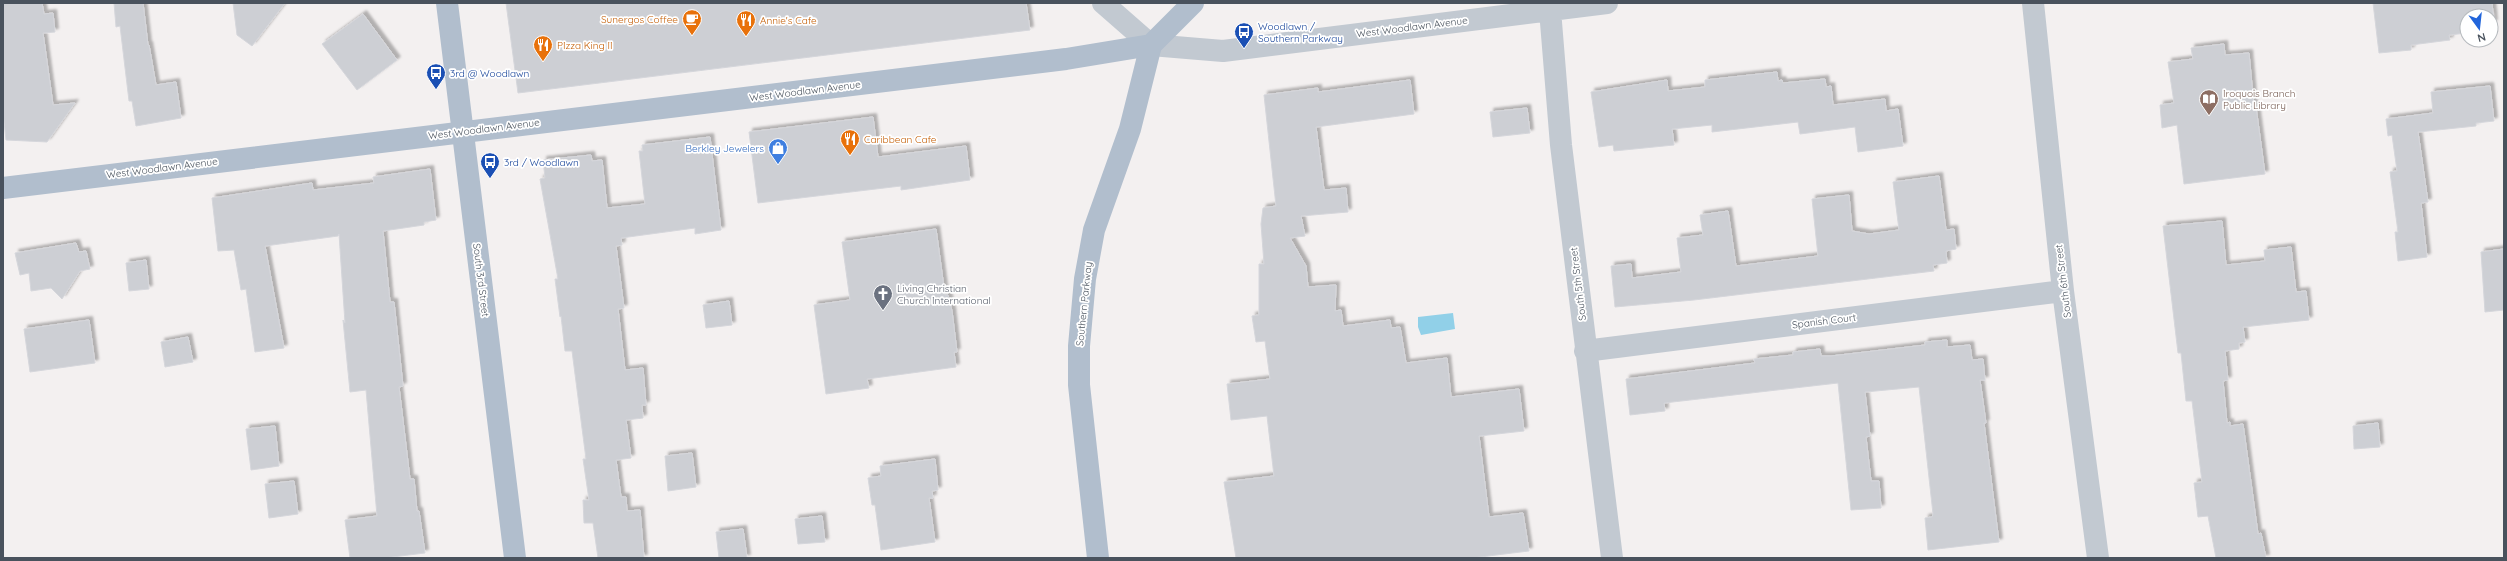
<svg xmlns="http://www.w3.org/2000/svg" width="2507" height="561" font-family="Quicksand,sans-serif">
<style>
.water{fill:#91d0e8}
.building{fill:#cdcfd4;stroke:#d5d6db;filter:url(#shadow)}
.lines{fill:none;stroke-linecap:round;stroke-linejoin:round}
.minor{stroke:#c2c9d1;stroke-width:22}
.major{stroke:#b1becd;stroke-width:22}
.labels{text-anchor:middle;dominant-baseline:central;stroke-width:3.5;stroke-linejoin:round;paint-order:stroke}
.food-label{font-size:10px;fill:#c56008;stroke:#fff;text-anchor:start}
.transit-label{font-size:10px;fill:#164399;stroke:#fff;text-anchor:start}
.street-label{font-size:10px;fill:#49525d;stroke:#fff}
.education-label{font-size:10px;fill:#785e54;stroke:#fff;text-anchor:start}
.shop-label{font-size:10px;fill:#366cbe;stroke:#fff;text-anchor:end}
.worship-label{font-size:10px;fill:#5b616d;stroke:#fff;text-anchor:start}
</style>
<defs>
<filter id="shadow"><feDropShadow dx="3.5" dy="-3.5" stdDeviation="1" flood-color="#0004"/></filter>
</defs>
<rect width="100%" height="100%" fill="#f3f0f0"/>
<path class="water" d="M 1453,313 L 1455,329 L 1421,335 L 1418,327 L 1418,317 Z"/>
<path class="building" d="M 3,3 L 42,3 L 44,14 L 53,13 L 55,32 L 43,33 L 53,105 L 75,103 L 47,142 L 6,140 L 3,113 Z
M 114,3 L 143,3 L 148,45 L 149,45 L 156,85 L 176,82 L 181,118 L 136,126 L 132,101 L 129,101 L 120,26 L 116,27 Z
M 233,3 L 285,3 L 252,46 L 237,35 Z
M 506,3 L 1026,3 L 1030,30 L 518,93 Z
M 2373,3 L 2492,3 L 2494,23 L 2491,24 L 2491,16 L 2467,16 L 2467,33 L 2449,35 L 2450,40 L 2411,45 L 2411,50 L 2379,53 Z
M 363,14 L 397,60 L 357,90 L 322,44 Z
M 2224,44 L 2225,55 L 2249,53 L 2254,107 L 2256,107 L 2265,174 L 2184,184 L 2177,125 L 2162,128 L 2160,105 L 2174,103 L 2168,62 L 2193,59 L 2191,48 Z
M 1777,72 L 1778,81 L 1782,80 L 1783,83 L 1825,79 L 1826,87 L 1831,86 L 1833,105 L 1885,99 L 1886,111 L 1898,109 L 1903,146 L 1858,152 L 1855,127 L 1800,134 L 1798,122 L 1712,132 L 1712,125 L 1672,129 L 1674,145 L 1614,151 L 1613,145 L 1599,147 L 1591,92 L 1667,80 L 1668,91 L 1705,87 L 1705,80 Z
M 1410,80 L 1414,114 L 1316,127 L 1324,190 L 1346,188 L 1348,212 L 1301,216 L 1305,236 L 1290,238 L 1306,266 L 1308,287 L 1336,285 L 1335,311 L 1341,310 L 1343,326 L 1390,320 L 1391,328 L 1400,327 L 1406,363 L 1447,358 L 1451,397 L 1519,389 L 1524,431 L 1479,436 L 1489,517 L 1523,513 L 1529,551 L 1472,558 L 1236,558 L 1224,482 L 1274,476 L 1267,416 L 1231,420 L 1227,384 L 1270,379 L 1265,341 L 1256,342 L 1252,316 L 1259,315 L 1259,264 L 1264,264 L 1261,224 L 1263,208 L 1276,206 L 1264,95 L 1318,88 L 1318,92 Z
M 2490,86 L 2494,121 L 2476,123 L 2476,126 L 2418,132 L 2428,202 L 2421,203 L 2427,257 L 2398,261 L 2395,232 L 2398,232 L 2390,172 L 2397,171 L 2392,135 L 2388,136 L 2386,119 L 2433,113 L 2431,92 Z
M 1527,108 L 1530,133 L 1493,137 L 1490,112 Z
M 873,117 L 878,157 L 966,146 L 970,180 L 901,190 L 901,186 L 758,203 L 749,132 Z
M 710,137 L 721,230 L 695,234 L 695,228 L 621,238 L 622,245 L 616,246 L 624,308 L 618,309 L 625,370 L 643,368 L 646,405 L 642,405 L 643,418 L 626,420 L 631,458 L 616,460 L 621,497 L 626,497 L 627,511 L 640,510 L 644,558 L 598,558 L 593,523 L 584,523 L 583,500 L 589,500 L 583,459 L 586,459 L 572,351 L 565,351 L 561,316 L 560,317 L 555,279 L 558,279 L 540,179 L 545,178 L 543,160 L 591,155 L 592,161 L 602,160 L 607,208 L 645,204 L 639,151 L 643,151 L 642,145 Z
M 430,169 L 436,220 L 424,222 L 424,225 L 383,231 L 390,302 L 394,302 L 403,386 L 399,387 L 410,479 L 414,479 L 417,511 L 419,511 L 425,553 L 384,558 L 350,558 L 345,520 L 377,516 L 366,390 L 350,392 L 343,320 L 345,323 L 339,234 L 338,236 L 265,246 L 284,348 L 255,352 L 246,289 L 241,290 L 234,250 L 218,251 L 212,198 L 312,183 L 313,190 L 374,183 L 373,177 Z
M 1939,176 L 1946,230 L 1954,229 L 1956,249 L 1946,251 L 1947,263 L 1933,265 L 1934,271 L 1694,300 L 1615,307 L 1611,266 L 1631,264 L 1632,278 L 1681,272 L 1677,238 L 1703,235 L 1700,215 L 1728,211 L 1736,266 L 1818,256 L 1812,199 L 1849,195 L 1852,231 L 1869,234 L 1899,230 L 1893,182 Z
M 2222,221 L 2226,265 L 2265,261 L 2264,250 L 2291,247 L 2296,292 L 2306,291 L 2309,320 L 2243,327 L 2245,342 L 2239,343 L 2239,349 L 2225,351 L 2228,380 L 2223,381 L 2227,423 L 2230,422 L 2230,426 L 2243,424 L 2258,534 L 2261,533 L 2266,558 L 2216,558 L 2208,516 L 2198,517 L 2194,483 L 2202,482 L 2192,401 L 2186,401 L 2181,353 L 2178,353 L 2163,226 Z
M 936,229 L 945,295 L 948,295 L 952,311 L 957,352 L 954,352 L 956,367 L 867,379 L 869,388 L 826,394 L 814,305 L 850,300 L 842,242 Z
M 76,243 L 79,252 L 86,251 L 90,269 L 80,271 L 62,299 L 51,288 L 31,291 L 29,273 L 20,275 L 15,253 Z
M 2504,249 L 2504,310 L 2485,312 L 2481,252 Z
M 146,260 L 149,289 L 129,291 L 126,263 Z
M 729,301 L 732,325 L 706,328 L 703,305 Z
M 89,320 L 95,363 L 30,372 L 24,329 Z
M 188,337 L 193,362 L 165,367 L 161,342 Z
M 1947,340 L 1947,347 L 1970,345 L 1972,360 L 1983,359 L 1985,380 L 1980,380 L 1986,423 L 1984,423 L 1999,542 L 1928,550 L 1925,518 L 1932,517 L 1933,514 L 1919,387 L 1865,392 L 1870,436 L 1866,437 L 1871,481 L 1879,481 L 1881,508 L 1851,510 L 1838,383 L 1664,403 L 1665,411 L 1630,415 L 1626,379 L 1755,363 L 1754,359 L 1793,355 L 1793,352 L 1820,349 L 1821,356 L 1831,356 L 1925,345 L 1925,342 Z
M 2378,423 L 2380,447 L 2354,449 L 2353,426 Z
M 275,426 L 279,466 L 251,470 L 246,429 Z
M 692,453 L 696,487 L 668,491 L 665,456 Z
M 935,459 L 938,490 L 932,491 L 933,498 L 929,498 L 935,542 L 881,550 L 875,505 L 872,505 L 868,478 L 881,476 L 880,466 Z
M 294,481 L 298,514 L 269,518 L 265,484 Z
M 822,516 L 825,542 L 798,544 L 795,519 Z
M 743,529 L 747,558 L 719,558 L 716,532 Z"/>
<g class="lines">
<path class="minor" d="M 1103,3 L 1151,45 L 1223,51 L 1607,3
M 2033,3 L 2063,291 L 2098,558
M 1550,10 L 1561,145 L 1612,558
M 1585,351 L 2063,291"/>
<path class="major" d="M 447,3 L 515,558
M 3,188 L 1066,59 L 1151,45
M 1098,558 L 1079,385 L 1079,346 L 1085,279 L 1094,230 L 1130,129 L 1151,45 L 1193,3"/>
</g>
<defs>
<g id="cafe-pin" transform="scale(1)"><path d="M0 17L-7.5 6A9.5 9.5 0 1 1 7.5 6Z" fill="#e8710a" stroke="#fff"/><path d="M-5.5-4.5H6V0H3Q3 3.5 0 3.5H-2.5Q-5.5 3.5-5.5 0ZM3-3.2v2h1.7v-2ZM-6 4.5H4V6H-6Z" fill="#fff"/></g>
<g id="restaurant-pin" transform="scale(1)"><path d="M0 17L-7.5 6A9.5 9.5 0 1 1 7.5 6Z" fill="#e8710a" stroke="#fff"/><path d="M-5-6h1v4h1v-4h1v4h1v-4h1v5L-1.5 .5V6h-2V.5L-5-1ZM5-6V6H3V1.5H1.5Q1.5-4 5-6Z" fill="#fff"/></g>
<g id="bus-pin" transform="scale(1)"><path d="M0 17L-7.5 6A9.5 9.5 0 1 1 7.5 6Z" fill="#1a4fb4" stroke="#fff"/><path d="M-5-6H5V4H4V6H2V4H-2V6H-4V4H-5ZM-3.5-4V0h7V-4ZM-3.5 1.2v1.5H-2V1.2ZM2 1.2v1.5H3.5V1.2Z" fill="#fff"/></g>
<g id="library-pin" transform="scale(1)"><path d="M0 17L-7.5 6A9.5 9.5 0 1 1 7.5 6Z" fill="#8d6e63" stroke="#fff"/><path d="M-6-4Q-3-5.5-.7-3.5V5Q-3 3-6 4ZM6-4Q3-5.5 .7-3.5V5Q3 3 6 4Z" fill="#fff"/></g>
<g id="shop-pin" transform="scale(1)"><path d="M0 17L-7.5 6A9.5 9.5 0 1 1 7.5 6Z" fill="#3f7fe0" stroke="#fff"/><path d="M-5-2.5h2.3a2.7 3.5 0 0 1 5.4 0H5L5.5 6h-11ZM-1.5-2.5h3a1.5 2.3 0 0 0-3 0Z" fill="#fff"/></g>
<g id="church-pin" transform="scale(1)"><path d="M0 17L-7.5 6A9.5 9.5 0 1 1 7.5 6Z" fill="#6b7280" stroke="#fff"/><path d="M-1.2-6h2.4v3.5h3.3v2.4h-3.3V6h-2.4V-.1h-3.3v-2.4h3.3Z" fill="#fff"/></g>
</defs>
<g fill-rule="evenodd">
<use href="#cafe-pin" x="692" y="19"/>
<use href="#restaurant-pin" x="746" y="20"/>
<use href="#bus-pin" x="1244" y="32"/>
<use href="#restaurant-pin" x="543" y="45"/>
<use href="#bus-pin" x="436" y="73"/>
<use href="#library-pin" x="2209" y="99"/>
<use href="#restaurant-pin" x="850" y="139"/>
<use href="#shop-pin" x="778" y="148"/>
<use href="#bus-pin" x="490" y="162"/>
<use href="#church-pin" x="883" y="294"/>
</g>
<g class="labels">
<g class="food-label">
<text x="678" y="19" text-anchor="end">Sunergos Coffee</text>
<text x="760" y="20">Annie's Cafe</text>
<text x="557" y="45">PIzza King II</text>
<text x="864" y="139">Caribbean Cafe</text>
</g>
<g class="transit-label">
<text x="1258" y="26">Woodlawn /<tspan x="1258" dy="12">Southern Parkway</tspan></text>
<text x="450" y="73">3rd @ Woodlawn</text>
<text x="504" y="162">3rd / Woodlawn</text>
</g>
<g class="street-label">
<text transform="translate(1412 27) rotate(-7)">West Woodlawn Avenue</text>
<text transform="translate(805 91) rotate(-7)">West Woodlawn Avenue</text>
<text transform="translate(484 129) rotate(-7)">West Woodlawn Avenue</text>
<text transform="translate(162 168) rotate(-7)">West Woodlawn Avenue</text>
<text transform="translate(481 280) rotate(83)">South 3rd Street</text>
<text transform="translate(2063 281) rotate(-97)">South 6th Street</text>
<text transform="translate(1578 284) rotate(-97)">South 5th Street</text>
<text transform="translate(1084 304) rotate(-84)">Southern Parkway</text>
<text transform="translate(1824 321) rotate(-7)">Spanish Court</text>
</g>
<g class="education-label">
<text x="2223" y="93">Iroquois Branch<tspan x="2223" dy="12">Public Library</tspan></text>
</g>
<g class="shop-label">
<text x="764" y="148">Berkley Jewelers</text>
</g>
<g class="worship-label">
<text x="897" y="288">Living Christian<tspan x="897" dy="12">Church International</tspan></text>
</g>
</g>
<rect width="2507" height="561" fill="none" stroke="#49525d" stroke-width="8"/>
<g transform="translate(2479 28) rotate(165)"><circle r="19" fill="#ffffff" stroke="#b6babe"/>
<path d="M0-3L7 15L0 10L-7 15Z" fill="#2265db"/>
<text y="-6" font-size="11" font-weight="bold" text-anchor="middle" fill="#49525d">N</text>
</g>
</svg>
